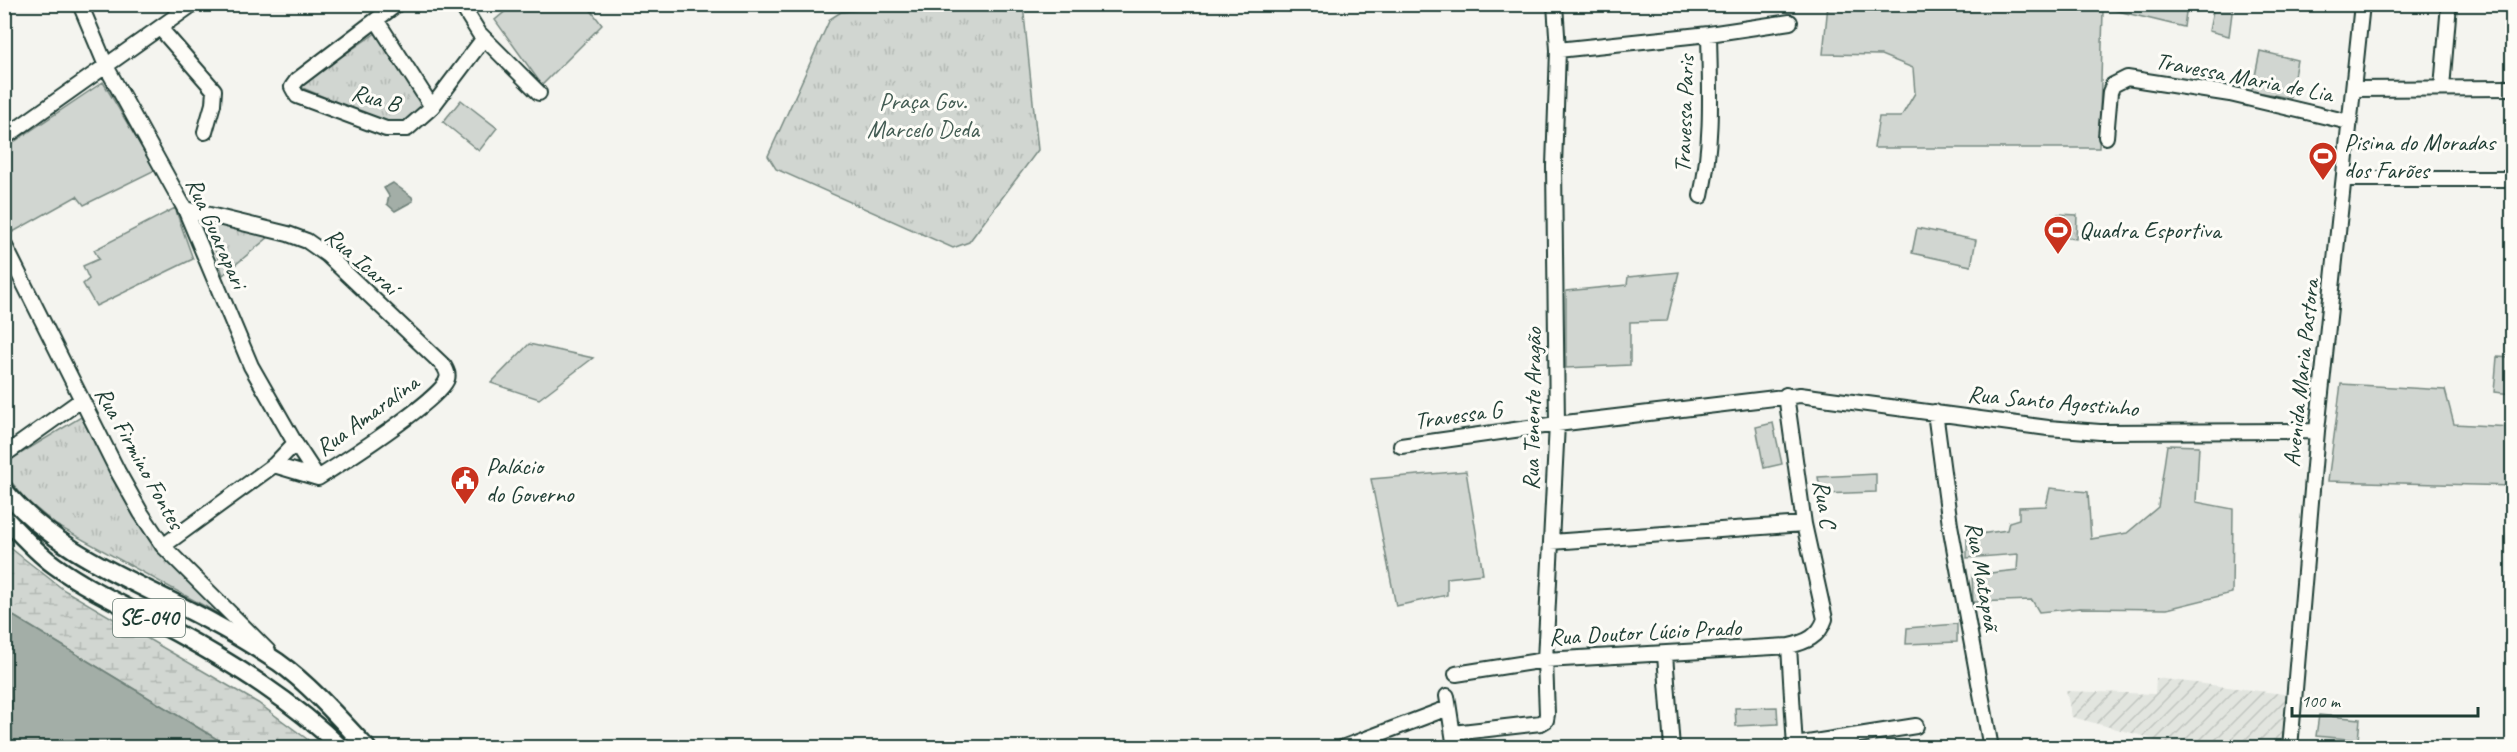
<svg xmlns="http://www.w3.org/2000/svg" width="2517" height="752" font-family="Caveat,sans-serif">
<style>
.industrial{fill:url(#industrial-furrows)}
.grass{fill:#d1d6d1;stroke:#788a82;stroke-width:1.5}
.wetland{fill:url(#wetland-marsh);stroke:#788a82;stroke-width:1.5}
.park{fill:url(#park-tufts);stroke:#788a82;stroke-width:1.5}
.water{fill:#a3aea7;stroke:#6e8179;stroke-width:1.5}
.lines{fill:none;stroke-linecap:round;stroke-linejoin:round}
.minor-casing{stroke:#1f3d34;stroke-width:18}
.major-casing{stroke:#1f3d34;stroke-width:21}
.minor{stroke:#fdfcf7;stroke-width:14}
.major{stroke:#fdfcf7;stroke-width:16}
.labels{text-anchor:middle;dominant-baseline:central;stroke-width:6;stroke-linejoin:round;paint-order:stroke}
.shield{fill:#fdfcf7;stroke:#62766e;stroke-width:1.5}
.shield-label{font-size:22px;font-weight:bold;fill:#1f3d34}
.street-label{font-size:24px;fill:#1f3d34;stroke:#fdfcf7}
.park-label{font-size:24px;fill:#435c53;stroke:#fdfcf7}
.poi-label{font-size:24px;fill:#1f3d34;stroke:#fdfcf7;text-anchor:start}
</style>
<defs>
<pattern id="industrial-furrows" width="10" height="10" patternUnits="userSpaceOnUse" patternTransform="scale(1.5)"><rect width="10" height="10" fill="#e2e5df"/><path d="M-1 1l2-2M0 10L10 0M9 11l2-2" fill="none" stroke="#c1c5c0"/></pattern>
<pattern id="wetland-marsh" width="20" height="14" patternUnits="userSpaceOnUse" patternTransform="scale(1.5)"><rect width="20" height="14" fill="#d1d6d1"/><path d="M1 5h8M5 5V1M11 12h8M15 12V8" fill="none" stroke="#b3b9b4"/></pattern>
<pattern id="park-tufts" width="24" height="20" patternUnits="userSpaceOnUse" patternTransform="scale(1.5)"><rect width="24" height="20" fill="#d1d6d1"/><path d="M3 7l-1-3M5 7V3M7 7l1-3M15 17l-1-3M17 17v-4M19 17l1-3" fill="none" stroke="#b3b9b4"/></pattern>
</defs>
<rect width="100%" height="100%" fill="#f4f4ef"/>
<filter id="ink" filterUnits="userSpaceOnUse"><feTurbulence type="fractalNoise" baseFrequency=".0167" numOctaves="2"/><feDisplacementMap in="SourceGraphic" scale="12" xChannelSelector="R" yChannelSelector="G"/><feConvolveMatrix kernelMatrix="1 2 1 2 8 2 1 2 1" color-interpolation-filters="sRGB"/></filter>
<g filter="url(#ink)">
<path class="industrial" d="M 2156,678 L 2291,695 L 2285,747 L 2172,747 L 2147,737 L 2072,717 L 2066,691 L 2155,694 Z"/>
<path class="grass" d="M 514,4 L 587,5 L 602,25 L 542,85 L 495,20 Z
M 2035,4 L 2103,11 L 2099,148 L 1874,148 L 1879,117 L 1901,117 L 1915,93 L 1913,68 L 1881,55 L 1823,54 L 1828,5 Z
M 2093,5 L 2187,5 L 2184,27 Z
M 2214,5 L 2233,5 L 2229,36 L 2209,31 Z
M 2260,51 L 2297,60 L 2290,98 L 2252,91 Z
M 103,82 L 155,170 L 84,205 L 77,196 L 13,232 L 5,217 L 5,148 Z
M 461,100 L 497,128 L 479,151 L 443,122 Z
M 175,208 L 193,259 L 96,306 L 83,284 L 89,279 L 83,266 L 99,259 L 94,250 Z
M 1917,228 L 1976,240 L 1971,266 L 1912,253 Z
M 1679,272 L 1667,321 L 1630,322 L 1630,365 L 1566,368 L 1566,291 L 1627,285 L 1628,277 Z
M 529,344 L 593,358 L 539,399 L 491,383 Z
M 2497,357 L 2512,358 L 2512,394 L 2494,392 Z
M 2341,384 L 2445,390 L 2454,424 L 2512,427 L 2512,486 L 2328,481 Z
M 1773,423 L 1782,464 L 1764,468 L 1756,427 Z
M 2167,445 L 2199,446 L 2196,502 L 2233,509 L 2232,593 L 2167,609 L 2080,608 L 2039,612 L 2032,600 L 1973,602 L 1972,575 L 2017,570 L 2018,554 L 1967,558 L 1967,536 L 2007,530 L 2009,522 L 2019,519 L 2019,507 L 2046,506 L 2050,488 L 2088,492 L 2091,539 L 2127,533 L 2158,507 Z
M 1466,471 L 1483,574 L 1447,578 L 1447,595 L 1396,606 L 1371,479 Z
M 1876,474 L 1876,492 L 1821,494 L 1818,477 Z
M 1957,624 L 1957,642 L 1906,644 L 1907,628 Z
M 1777,707 L 1778,724 L 1736,726 L 1735,708 Z
M 2319,715 L 2360,719 L 2358,740 L 2316,736 Z"/>
<path class="wetland" d="M 4,543 L 64,590 L 258,703 L 307,739 L 315,747 L 230,747 L 5,611 Z"/>
<path class="park" d="M 906,5 L 1023,5 L 1038,150 L 969,242 L 953,248 L 776,169 L 768,156 L 830,19 L 841,12 Z
M 376,33 L 428,108 L 404,131 L 298,86 Z
M 2058,214 L 2077,215 L 2076,239 L 2055,236 Z
M 205,219 L 270,236 L 223,275 Z
M 81,417 L 125,498 L 175,564 L 241,626 L 56,525 L 25,499 L 5,474 L 5,463 Z"/>
<path class="water" d="M 393,183 L 412,197 L 413,201 L 395,211 L 387,204 L 389,196 L 384,188 Z
M 5,611 L 230,747 L 5,747 Z"/>
<g class="lines">
<g class="minor-casing">
<path id="minor" d="M 80,4 L 107,68 L 185,209 L 251,366 L 295,443 L 318,478
M 397,4 L 297,80 L 292,87 L 297,96 L 386,129 L 407,129 L 432,107 L 484,38
M 461,4 L 479,33 L 539,93
M 377,21 L 432,107
M 160,28 L 214,90 L 213,104 L 205,132
M 1558,50 L 1709,34 L 1790,22
M 2442,88 L 2449,4
M 2353,89 L 2512,88
M 2106,137 L 2110,92 L 2113,85 L 2127,78 L 2230,94 L 2349,122
M 4,138 L 193,4
M 2345,179 L 2512,179
M 1701,196 C 1713,142 1710,89 1709,34
M 4,244 L 118,472 L 141,513 L 163,546 L 268,651
M 1935,412 L 1950,525 L 1991,748
M 1401,446 L 1557,424 L 1800,395 L 2048,428 L 2100,432 L 2317,431
M 4,455 L 81,400
M 274,465 L 295,443
M 1551,542 L 1804,524
M 163,546 L 274,465 L 318,478 C 340,464 442,399 447,379 C 449,374 446,370 444,366 L 327,255 L 307,241 L 288,234 L 185,209
M 1789,646 L 1795,748
M 1665,655 L 1672,748
M 1456,674 L 1545,660 L 1789,646 C 1806,642 1819,637 1825,619 L 1804,524 L 1786,395
M 1447,696 L 1455,748
M 1453,733 L 1541,723 L 1546,720 L 1547,714 L 1545,660 L 1557,424 L 1554,166 L 1558,50 L 1555,4
M 1795,745 L 1916,726
M 1342,748 L 1448,708
M 2290,748 L 2317,431 L 2362,4"/>
</g>
<g class="major-casing">
<path id="major" d="M 4,490 C 61,558 140,582 215,624 C 236,635 258,649 278,662 C 308,683 342,721 367,748
M 4,517 C 19,533 36,552 54,565 C 91,592 136,611 177,633 C 235,665 293,701 341,748"/>
</g>
<use href="#minor" class="minor"/>
<use href="#major" class="major"/>
</g>
</g>
<defs>
<g id="stadium-pin" transform="scale(1.5)"><path d="M0 17L-7.5 6A9.5 9.5 0 1 1 7.5 6Z" fill="#c8321e" stroke="#fdfcf7"/><path d="M0-5a6.5 5 0 1 0 0 10a6.5 5 0 1 0 0-10ZM-3.5-1.8h7v3.6h-7Z" fill="#fff"/></g>
<g id="civic-pin" transform="scale(1.5)"><path d="M0 17L-7.5 6A9.5 9.5 0 1 1 7.5 6Z" fill="#c8321e" stroke="#fdfcf7"/><path d="M-.6-6.5H3V-4.5H.6V-3L4-1V1h2V6H-6V1h2V-1L-.6-3ZM-1.2 2.5V6h2.4V2.5Z" fill="#fff"/></g>
</defs>
<g fill-rule="evenodd">
<use href="#stadium-pin" x="2323" y="156"/>
<use href="#stadium-pin" x="2058" y="230"/>
<use href="#civic-pin" x="465" y="480"/>
</g>
<g class="labels">
<rect class="shield" x="113" y="599" width="72" height="38" rx="4.5"/>
<g class="shield-label">
<text x="149" y="618">SE-040</text>
</g>
<g class="street-label">
<text transform="translate(2244 77) rotate(11)">Travessa Maria de Lia</text>
<text transform="translate(376 98) rotate(16)">Rua B</text>
<text transform="translate(1684 114) rotate(-88)">Travessa Paris</text>
<text transform="translate(217 233) rotate(66)">Rua Guarapari</text>
<text transform="translate(362 261) rotate(41)">Rua Icaraí</text>
<text transform="translate(2301 373) rotate(-84)">Avenida Maria Pastora</text>
<text transform="translate(2053 401) rotate(5)">Rua Santo Agostinho</text>
<text transform="translate(1532 409) rotate(-89)">Rua Tenente Aragão</text>
<text transform="translate(367 415) rotate(-36)">Rua Amaralina</text>
<text transform="translate(1458 415) rotate(-8)">Travessa G</text>
<text transform="translate(140 458) rotate(61)">Rua Firmino Fontes</text>
<text transform="translate(1825 504) rotate(81)">Rua C</text>
<text transform="translate(1983 576) rotate(80)">Rua Matapoã</text>
<text transform="translate(1645 632) rotate(-3)">Rua Doutor Lúcio Prado</text>
</g>
<g class="park-label">
<text x="923" y="101">Praça Gov.<tspan x="923" dy="28">Marcelo Deda</tspan></text>
</g>
<g class="poi-label">
<text x="2344" y="142">Pisina do Moradas<tspan x="2344" dy="28">dos Farões</tspan></text>
<text x="2079" y="230">Quadra Esportiva</text>
<text x="486" y="466">Palácio<tspan x="486" dy="28">do Governo</tspan></text>
</g>
</g>
<rect width="2517" height="752" fill="none" stroke="#fdfcf7" stroke-width="24"/>
<rect x="12" y="12" width="2493" height="728" fill="none" stroke="#1f3d34" stroke-width="2" filter="url(#ink)"/>
<path d="M2292 707v9h186v-9" fill="none" stroke="#1f3d34" stroke-width="3"/>
<text x="2301" y="707" font-size="18" fill="#1f3d34" stroke="#fdfcf7" stroke-width="4.5" paint-order="stroke">100 m</text>
</svg>
